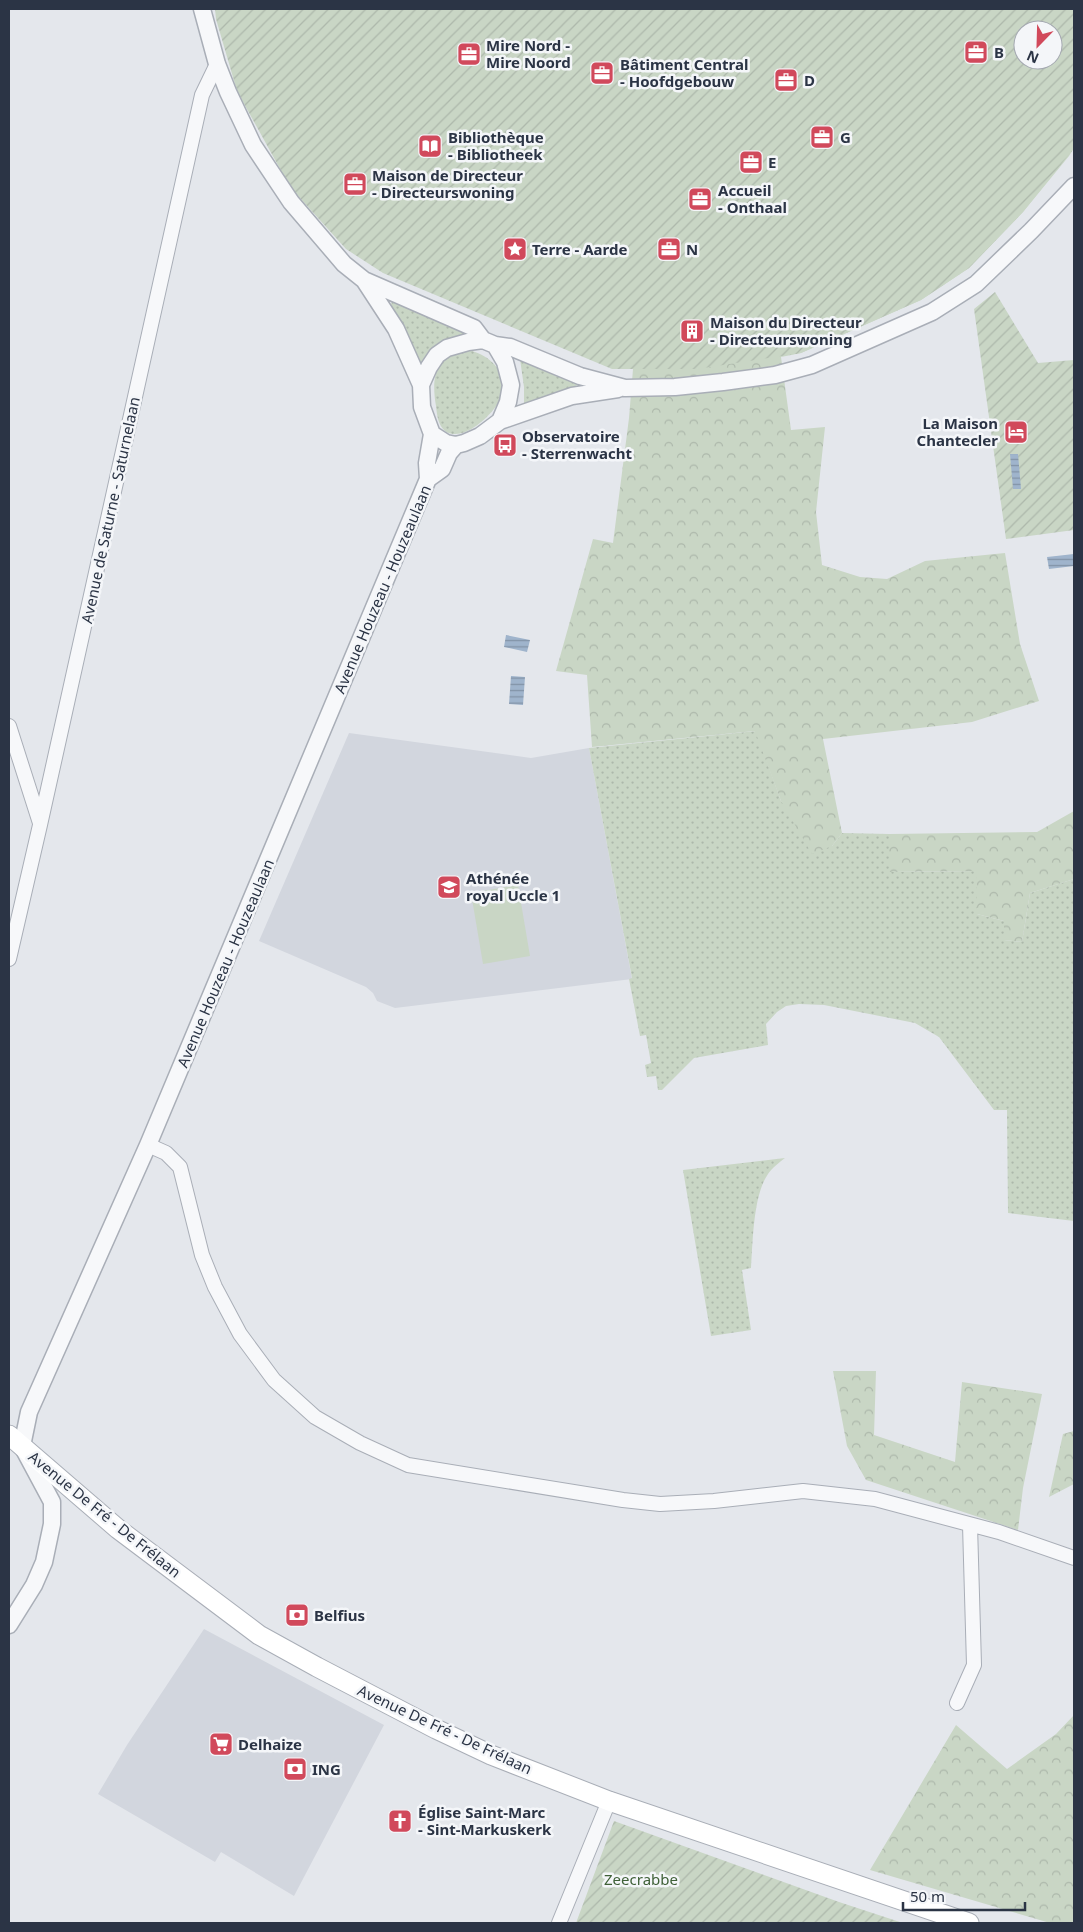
<svg xmlns="http://www.w3.org/2000/svg" width="1083" height="1932" font-family="'Noto Sans',sans-serif">
<style>
.built{fill:#d2d6de}
.grass{fill:url(#grass-dots)}
.forest{fill:url(#forest-crowns)}
.garden{fill:url(#garden-furrows);fill-rule:evenodd}
.pitch{fill:#c9d6c5}
.water{fill:url(#water-rules)}
.lines{fill:none;stroke-linecap:round;stroke-linejoin:round}
.minor-casing{stroke:#a9aeb7;stroke-width:16}
.tertiary-casing{stroke:#a9aeb7;stroke-width:19}
.secondary-casing{stroke:#a9aeb7;stroke-width:21}
.minor{stroke:#f7f8fa;stroke-width:14}
.tertiary{stroke:#f7f8fa;stroke-width:16}
.secondary{stroke:#fff;stroke-width:19}
.labels{text-anchor:middle;dominant-baseline:central;stroke-width:5;stroke-linejoin:round;paint-order:stroke}
.poi-label{font-size:15px;font-weight:bold;fill:#2b3445;stroke:#f4f6f9;text-anchor:start}
.street-label{font-size:15px;fill:#2b3445;stroke:#f4f6f9}
.park-label{font-size:15px;fill:#3f6138;stroke:#f4f6f9}
</style>
<defs>
<pattern id="grass-dots" width="8" height="8" patternUnits="userSpaceOnUse" patternTransform="scale(1.25)"><rect width="8" height="8" fill="#c9d6c5"/><path d="M2 2h.1M6 6h.1" fill="none" stroke="#adb8ab" stroke-width="1.8" stroke-linecap="round"/></pattern>
<pattern id="forest-crowns" width="20" height="18" patternUnits="userSpaceOnUse" patternTransform="scale(1.25)"><rect width="20" height="18" fill="#c9d6c5"/><path d="M2 6a3 3 0 1 1 6 0M12 15a3 3 0 1 1 6 0" fill="none" stroke="#adb8ab"/></pattern>
<pattern id="garden-furrows" width="10" height="10" patternUnits="userSpaceOnUse" patternTransform="scale(1.25)"><rect width="10" height="10" fill="#c9d6c5"/><path d="M-1 1l2-2M0 10L10 0M9 11l2-2" fill="none" stroke="#adb8ab"/></pattern>
<pattern id="water-rules" width="6" height="5" patternUnits="userSpaceOnUse" patternTransform="scale(1.25)"><rect width="6" height="5" fill="#9fb4cc"/><path d="M0 2.5h6" fill="none" stroke="#8293a7"/></pattern>
</defs>
<rect width="100%" height="100%" fill="#e4e7ec"/>
<path class="built" d="M 349,733 L 531,758 L 589,748 L 632,979 L 395,1008 L 377,1001 L 373,993 L 366,987 L 259,941 Z
M 204,1629 L 384,1725 L 294,1896 L 221,1852 L 215,1862 L 98,1794 L 127,1745 Z"/>
<path class="grass" d="M 392,300 L 468,334 C 447,337 431,348 421,365 L 405,330 L 391,305 Z
M 468,350 C 493,355 513,378 498,403 C 490,417 462,443 445,431 C 438,425 437,415 436,406 C 431,377 435,355 468,350 Z
M 520,359 L 578,384 L 578,385 L 524,404 L 524,387 Z
M 756,731 L 781,801 L 832,846 L 842,833 L 889,834 L 889,872 L 977,871 L 977,914 L 1004,921 L 1004,940 L 1022,942 L 1030,893 L 1074,879 L 1074,1221 L 1008,1213 L 1007,1110 L 994,1110 L 939,1037 L 915,1023 L 824,1005 L 799,1004 L 786,1006 L 777,1012 L 766,1024 L 768,1045 L 694,1058 L 662,1090 L 658,1090 L 656,1076 L 647,1077 L 645,1065 L 651,1063 L 646,1035 L 640,1036 L 629,979 L 632,978 L 589,748 Z
M 785,1158 C 780,1162 772,1168 768,1174 C 753,1196 753,1241 751,1268 L 742,1270 L 751,1330 L 711,1336 L 683,1170 Z"/>
<path class="forest" d="M 1074,9 L 1074,148 L 1069,156 L 1023,212 L 969,268 L 921,300 L 801,353 L 781,357 L 791,430 L 825,427 L 816,512 L 822,565 L 860,577 L 887,579 L 925,561 L 1005,553 L 1020,644 L 1039,701 L 972,722 L 823,739 L 842,833 L 832,846 L 812,854 L 781,801 L 755,731 L 592,747 L 587,675 L 556,671 L 593,539 L 613,543 L 629,418 L 633,369 L 697,369 L 1053,60 L 1053,30 Z
M 1074,811 L 1074,879 L 1030,893 L 1022,942 L 1004,940 L 1004,921 L 977,914 L 976,871 L 889,872 L 889,834 L 1037,832 Z
M 833,1371 L 876,1371 L 874,1435 L 955,1462 L 962,1382 L 1042,1394 L 1023,1488 L 1018,1530 L 866,1480 L 847,1446 Z
M 1074,1431 L 1074,1484 L 1049,1497 L 1063,1434 Z
M 1074,1715 L 1074,1923 L 1050,1923 L 870,1870 L 956,1725 L 1007,1769 L 1056,1734 Z"/>
<path class="garden" d="M 215,9 L 1074,9 L 1074,148 L 1023,212 L 969,268 L 921,300 L 801,353 L 697,369 L 612,369 L 383,273 L 346,249 L 290,187 L 237,91 L 216,19 ZM 1023,30 L 1053,30 L 1053,60 L 1023,60 Z
M 995,292 L 1038,363 L 1074,360 L 1074,530 L 1006,539 L 974,309 Z
M 614,1821 L 839,1902 L 903,1923 L 576,1923 Z"/>
<path class="pitch" d="M 518,885 L 530,956 L 483,964 L 471,893 Z"/>
<path class="water" d="M 1010,454 L 1018,454 L 1021,489 L 1013,489 Z
M 1074,554 L 1074,566 L 1049,569 L 1047,557 Z
M 506,635 L 530,640 L 527,652 L 504,647 Z
M 511,676 L 525,677 L 523,705 L 509,704 Z"/>
<g class="lines">
<g class="minor-casing">
<path id="minor" d="M 9,726 L 40,823
M 9,959 L 40,825 L 202,95 L 217,64
M 148,1145 L 166,1153 L 180,1167 L 202,1255 L 215,1287 L 240,1334 L 274,1380 L 315,1417 L 360,1443 L 408,1465 L 623,1500 L 660,1504 L 714,1501 L 803,1491 L 875,1499 L 999,1532 L 1074,1558
M 957,1703 L 974,1665 L 970,1525
M 559,1923 L 609,1801"/>
</g>
<g class="tertiary-casing">
<path id="tertiary" d="M 202,9 L 217,64 L 228,92 L 253,145 L 291,202 L 344,264 L 364,280 L 474,328 L 483,340
M 364,280 L 396,329 L 421,385
M 495,345 L 510,347 L 580,376 L 625,388 L 675,387 L 723,382 L 775,375 L 812,365 L 932,312 L 976,284 L 1031,231 L 1074,186
M 500,421 L 508,402 L 511,385 L 505,362 L 495,345 L 483,340 L 468,342 L 447,348 L 437,355 L 429,367 L 421,385 L 422,407 L 432,434 L 446,443 L 456,445 L 464,443 L 480,436 L 500,421 L 572,396 L 618,389
M 428,479 L 442,469 L 449,453 L 456,445
M 9,1625 L 34,1585 L 44,1562 L 52,1524 L 52,1502 L 22,1446 L 29,1412 L 148,1145 L 428,479 L 427,463 L 432,434"/>
</g>
<g class="secondary-casing">
<path id="secondary" d="M 9,1435 L 118,1529 L 259,1635 L 317,1667 L 436,1729 L 491,1755 L 609,1801 L 969,1923"/>
</g>
<use href="#minor" class="minor"/>
<use href="#tertiary" class="tertiary"/>
<use href="#secondary" class="secondary"/>
</g>
<defs>
<g id="office-square" transform="scale(1.25)"><rect x="-9" y="-9" width="18" height="18" rx="4" fill="#d1495b" stroke="#f4f6f9"/><path d="M-6-3h4V-5.5h4V-3h4V5H-6ZM-1-4.5V-3h2v-1.5ZM-6 0V1H6V0Z" fill="#fff"/></g>
<g id="library-square" transform="scale(1.25)"><rect x="-9" y="-9" width="18" height="18" rx="4" fill="#d1495b" stroke="#f4f6f9"/><path d="M-6-4Q-3-5.5-.7-3.5V5Q-3 3-6 4ZM6-4Q3-5.5 .7-3.5V5Q3 3 6 4Z" fill="#fff"/></g>
<g id="sight-square" transform="scale(1.25)"><rect x="-9" y="-9" width="18" height="18" rx="4" fill="#d1495b" stroke="#f4f6f9"/><path d="M0-6L1.8-2.2L6-1.7L2.9 1.2L3.7 5.4L0 3.3L-3.7 5.4L-2.9 1.2L-6-1.7L-1.8-2.2Z" fill="#fff"/></g>
<g id="building-square" transform="scale(1.25)"><rect x="-9" y="-9" width="18" height="18" rx="4" fill="#d1495b" stroke="#f4f6f9"/><path d="M-4-6H4V6H1V3H-1V6H-4ZM-2.5-4.3h1.7v1.8h-1.7ZM.8-4.3h1.7v1.8H.8ZM-2.5-1h1.7V.8h-1.7ZM.8-1h1.7V.8H.8Z" fill="#fff"/></g>
<g id="hotel-square" transform="scale(1.25)"><rect x="-9" y="-9" width="18" height="18" rx="4" fill="#d1495b" stroke="#f4f6f9"/><path d="M-6-4.5h1.5V1H6V5H4.5V3h-9V5H-6ZM-4 0a1.8 1.8 0 1 1 3.6 0ZM.5 0V-2.5h3Q6-2.5 6 0Z" fill="#fff"/></g>
<g id="bus-square" transform="scale(1.25)"><rect x="-9" y="-9" width="18" height="18" rx="4" fill="#d1495b" stroke="#f4f6f9"/><path d="M-5-6H5V4H4V6H2V4H-2V6H-4V4H-5ZM-3.5-4V0h7V-4ZM-3.5 1.2v1.5H-2V1.2ZM2 1.2v1.5H3.5V1.2Z" fill="#fff"/></g>
<g id="school-square" transform="scale(1.25)"><rect x="-9" y="-9" width="18" height="18" rx="4" fill="#d1495b" stroke="#f4f6f9"/><path d="M0-5L7-2L0 1L-7-2ZM-4 1L0 2.5L4 1V4Q0 6-4 4Z" fill="#fff"/></g>
<g id="bank-square" transform="scale(1.25)"><rect x="-9" y="-9" width="18" height="18" rx="4" fill="#d1495b" stroke="#f4f6f9"/><path d="M-6-4H6V4H-6ZM0-2.3a2.3 2.3 0 1 0 0 4.6a2.3 2.3 0 1 0 0-4.6Z" fill="#fff"/></g>
<g id="supermarket-square" transform="scale(1.25)"><rect x="-9" y="-9" width="18" height="18" rx="4" fill="#d1495b" stroke="#f4f6f9"/><path d="M-6-5.5h2.5l.6 2H6L4.5 2H-2.5L-4.4-4H-6ZM-1.5 3.2a1.3 1.3 0 1 0 .1 0ZM3 3.2a1.3 1.3 0 1 0 .1 0Z" fill="#fff"/></g>
<g id="church-square" transform="scale(1.25)"><rect x="-9" y="-9" width="18" height="18" rx="4" fill="#d1495b" stroke="#f4f6f9"/><path d="M-1.2-6h2.4v3.5h3.3v2.4h-3.3V6h-2.4V-.1h-3.3v-2.4h3.3Z" fill="#fff"/></g>
</defs>
<g fill-rule="evenodd">
<use href="#office-square" x="976" y="52"/>
<use href="#office-square" x="469" y="54"/>
<use href="#office-square" x="602" y="73"/>
<use href="#office-square" x="786" y="80"/>
<use href="#office-square" x="822" y="137"/>
<use href="#library-square" x="430" y="146"/>
<use href="#office-square" x="751" y="162"/>
<use href="#office-square" x="355" y="184"/>
<use href="#office-square" x="700" y="199"/>
<use href="#sight-square" x="515" y="249"/>
<use href="#office-square" x="669" y="249"/>
<use href="#building-square" x="692" y="331"/>
<use href="#hotel-square" x="1016" y="432"/>
<use href="#bus-square" x="505" y="445"/>
<use href="#school-square" x="449" y="887"/>
<use href="#bank-square" x="297" y="1615"/>
<use href="#supermarket-square" x="221" y="1744"/>
<use href="#bank-square" x="295" y="1769"/>
<use href="#church-square" x="400" y="1821"/>
</g>
<g class="labels">
<g class="poi-label">
<text x="486" y="45">Mire Nord -<tspan x="486" dy="17">Mire Noord</tspan></text>
<text x="994" y="52">B</text>
<text x="620" y="64">Bâtiment Central<tspan x="620" dy="17">- Hoofdgebouw</tspan></text>
<text x="804" y="80">D</text>
<text x="448" y="137">Bibliothèque<tspan x="448" dy="17">- Bibliotheek</tspan></text>
<text x="840" y="137">G</text>
<text x="768" y="162">E</text>
<text x="372" y="175">Maison de Directeur<tspan x="372" dy="17">- Directeurswoning</tspan></text>
<text x="718" y="190">Accueil<tspan x="718" dy="17">- Onthaal</tspan></text>
<text x="532" y="249">Terre - Aarde</text>
<text x="686" y="249">N</text>
<text x="710" y="322">Maison du Directeur<tspan x="710" dy="17">- Directeurswoning</tspan></text>
<text x="998" y="423" text-anchor="end">La Maison<tspan x="998" dy="17">Chantecler</tspan></text>
<text x="522" y="436">Observatoire<tspan x="522" dy="17">- Sterrenwacht</tspan></text>
<text x="466" y="878">Athénée<tspan x="466" dy="17">royal Uccle 1</tspan></text>
<text x="314" y="1615">Belfius</text>
<text x="238" y="1744">Delhaize</text>
<text x="312" y="1769">ING</text>
<text x="418" y="1812">Église Saint-Marc<tspan x="418" dy="17">- Sint-Markuskerk</tspan></text>
</g>
<g class="street-label">
<text transform="translate(110 510) rotate(-78)">Avenue de Saturne - Saturnelaan</text>
<text transform="translate(382 589) rotate(-67)">Avenue Houzeau - Houzeaulaan</text>
<text transform="translate(225 963) rotate(-67)">Avenue Houzeau - Houzeaulaan</text>
<text transform="translate(105 1514) rotate(39)">Avenue De Fré - De Frélaan</text>
<text transform="translate(445 1729) rotate(25)">Avenue De Fré - De Frélaan</text>
</g>
<g class="park-label">
<text x="641" y="1879">Zeecrabbe</text>
</g>
</g>
<rect width="1083" height="1932" fill="none" stroke="#2b3445" stroke-width="20"/>
<g transform="translate(1038 45) rotate(203)"><circle r="24" fill="#f4f6f9" stroke="#a4a8b1"/>
<path d="M0-4L9 19L0 12L-9 19Z" fill="#d1495b"/>
<text y="-8" font-size="14" font-weight="bold" text-anchor="middle" fill="#2b3445">N</text>
</g>
<path d="M903 1902v8h122v-8" fill="none" stroke="#2b3445" stroke-width="2.5"/>
<text x="910" y="1902" font-size="15" fill="#2b3445" stroke="#f4f6f9" stroke-width="4" paint-order="stroke">50 m</text>
</svg>
